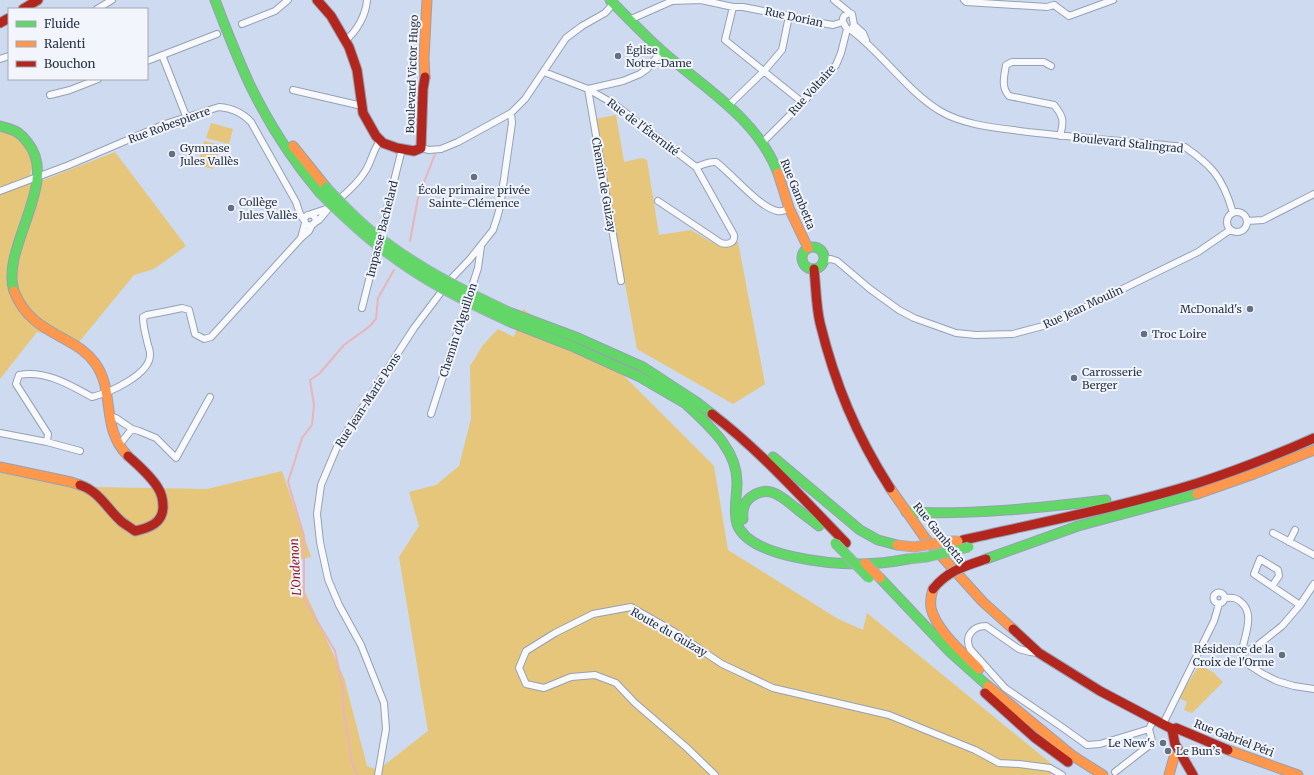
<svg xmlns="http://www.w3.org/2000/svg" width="1314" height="775" font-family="Merriweather,serif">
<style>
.green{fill:#e5c67a}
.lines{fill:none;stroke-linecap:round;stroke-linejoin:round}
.stream{stroke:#eab4b9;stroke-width:2}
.street-casing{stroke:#96a1b3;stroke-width:8}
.fast-casing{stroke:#96a1b3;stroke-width:11}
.slow-casing{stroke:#96a1b3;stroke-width:11}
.jam-casing{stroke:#96a1b3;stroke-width:11}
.street{stroke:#f8f9fd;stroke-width:6}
.fast{stroke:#63d668;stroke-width:9}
.slow{stroke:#ff974d;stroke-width:9}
.jam{stroke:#b3261e;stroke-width:9}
.fast-bridge-casing{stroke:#a3afc2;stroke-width:11;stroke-linecap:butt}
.slow-bridge-casing{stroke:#a3afc2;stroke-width:11;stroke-linecap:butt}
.jam-bridge-casing{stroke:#a3afc2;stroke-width:11;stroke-linecap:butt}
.fast-bridge{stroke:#63d668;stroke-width:9}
.slow-bridge{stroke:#ff974d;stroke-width:9}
.jam-bridge{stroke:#b3261e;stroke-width:9}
.poi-dot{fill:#636f83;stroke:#f2f5fb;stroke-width:1.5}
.labels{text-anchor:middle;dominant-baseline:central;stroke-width:4;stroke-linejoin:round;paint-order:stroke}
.street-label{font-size:11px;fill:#2a3549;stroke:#f2f5fb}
.poi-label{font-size:11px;fill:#2a3549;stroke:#f2f5fb;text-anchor:start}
.water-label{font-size:12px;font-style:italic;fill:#971d2b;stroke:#f2f5fb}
</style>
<rect width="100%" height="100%" fill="#cddaef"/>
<path class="green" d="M 616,115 L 624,162 L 642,158 L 647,160 L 659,235 L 691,230 L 720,247 L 738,242 L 765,384 L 733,404 L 637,349 L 595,119 Z
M 211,123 L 233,129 L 229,144 L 206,138 Z
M 0,129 L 10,132 L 24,141 L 34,160 L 30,174 L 41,181 L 115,152 L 186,246 L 154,269 L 134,275 L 79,342 L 37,332 L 0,379 Z
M 204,141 L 220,145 L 213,169 L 198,165 Z
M 523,309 L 579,349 L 582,334 L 714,466 L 728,550 L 838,619 L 863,630 L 867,613 L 1059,770 L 1050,775 L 0,775 L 0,463 L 92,487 L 207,489 L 282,471 L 311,557 L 291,561 L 344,678 L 367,766 L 378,770 L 428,731 L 399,557 L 419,526 L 409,492 L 436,485 L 459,466 L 471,419 L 470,366 L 483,345 L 498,329 L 514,337 Z
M 1199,665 L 1213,672 L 1223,682 L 1192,713 L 1184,710 L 1187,702 L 1179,698 Z"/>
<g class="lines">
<path class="stream" d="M 410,241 L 418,198 L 435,154
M 357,775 L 352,762 L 342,699 L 343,690 L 335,651 L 304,599 L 304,536 L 288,482 L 302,438 L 312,425 L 314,405 L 310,380 L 319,374 L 344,345 L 370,326 L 376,319 L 378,298 L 394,270"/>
<g class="street-casing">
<path id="street" d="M 834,0 L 850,13
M 964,0 L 966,2 L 1047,7 L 1054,5
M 1054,5 L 1069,16 L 1113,0
M 733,7 L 725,40 L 802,102
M 97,9 L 112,0
M 850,13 L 852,14 L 854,25 L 851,30 L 847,29 L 843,22 C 842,17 845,14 850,13 Z
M 629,20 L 672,1 L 701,0 L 733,7 L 743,7 L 789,16 L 827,24 L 833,25 L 843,22
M 242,24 L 275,11 L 288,0
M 854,25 L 863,33 L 866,40
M 851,30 C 882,53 907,91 940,111 C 965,126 1000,128 1028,132 C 1080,138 1133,142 1185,147 C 1195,154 1206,162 1214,172 C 1223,183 1229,199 1233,213
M 345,41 C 357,31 366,15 367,0
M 162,55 L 186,116
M 0,59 L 9,56
M 147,61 L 217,34
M 1051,66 L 1044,62 L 1012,62 L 1006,65 C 1004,77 1001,87 1009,96 L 1054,105 C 1064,117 1064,121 1060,136
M 544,72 L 588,89 L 623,81 L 640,74 L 647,69 L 662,51
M 588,89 L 614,104 L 696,167 C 703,165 708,161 716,162 C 732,174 759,207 777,211 C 781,212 786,210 789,208
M 588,89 L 621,281
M 293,90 L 362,106
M 50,95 L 70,90 L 98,79
M 728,106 L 764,71 L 782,50 L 789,16
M 762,143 L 806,99 L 836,65 L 841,53 L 847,29
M 421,148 L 429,150 L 441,149 L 458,142 L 511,113 L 525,99 L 566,38 L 582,26 L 605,13 L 613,4
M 0,191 L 69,165 L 165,124 L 219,107 C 232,108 242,112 251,122 L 296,202 L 300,214 L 304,220
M 338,200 C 349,191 359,182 366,170 C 372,160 373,150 380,141
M 658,201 L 721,243 C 728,245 735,243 734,235 L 696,167
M1227 222a10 10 0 1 1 20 0a10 10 0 1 1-20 0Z
M 311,214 L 329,208 L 319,220 L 314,223
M304.5 220a5.5 5.5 0 1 1 11 0a5.5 5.5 0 1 1-11 0Z
M 1247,221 L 1263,220 L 1314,194
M 305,223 L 301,238 L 309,231 L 312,225
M 824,260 L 831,259 L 837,261 L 870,289 L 899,310 L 914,318 L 956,333 L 976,335 L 1013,334 L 1047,325 L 1057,321 L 1198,252 L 1230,230
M 362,308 L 402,149
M 431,414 L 478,268 L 481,246
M 110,416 L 116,418 L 132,429 L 139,431 L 156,438 L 176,458 L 210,397
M 0,433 L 47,442 L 80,451
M 47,442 L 48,434 L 16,384 L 19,375 C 46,370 70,385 92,397 C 108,393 151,375 150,354 C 150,351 149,348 148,345 C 146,336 143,327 143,317 L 147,315 L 168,311 L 182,308 L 189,310 L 195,334 L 204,339 L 211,337 L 301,238
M 119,445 L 132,429
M 1273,533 L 1314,555
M 1289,542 L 1295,530
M 1272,586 L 1279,576 L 1278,570 L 1260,559 L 1254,574 L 1300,605
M1213.5 598a5.5 5.5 0 1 1 11 0a5.5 5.5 0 1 1-11 0Z
M 1225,598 C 1233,597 1237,598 1242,603 C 1255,615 1244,637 1242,651 L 1242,656 L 1246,663 L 1263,674 L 1277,681 L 1294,686 L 1314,689
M 1242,651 L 1253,649 L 1282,626 L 1300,605 L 1314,584
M 1038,653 L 1030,652 L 1019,649 L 986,626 C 973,626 964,636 970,649 L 1005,688 L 1059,725 L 1087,745 L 1100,744 L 1149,729 L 1154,719
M 1163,724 L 1214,621 L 1219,604
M 1115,772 L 1151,744 L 1152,741 L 1149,729
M 378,775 L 386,729 L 384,703 L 361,645 L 339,605 L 328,579 L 320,542 L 317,514 L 321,485 L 337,447 L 414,328 L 451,279 L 470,259 L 493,230 L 497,218 L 500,207 L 512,123 L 511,113
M 715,775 L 686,747 L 635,703 L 616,683 L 595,675 L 571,677 L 544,688 L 526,684 L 519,668 L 526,651 L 555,633 L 593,614 L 631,607 L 673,631 L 722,664 L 773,688 L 889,715 L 975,750 L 999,763 L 1019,764 L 1050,768 L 1062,775"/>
</g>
<g class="fast-casing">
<path id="fast" d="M 215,0 C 226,29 237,57 250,85 C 269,124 292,160 320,193
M 610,0 C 627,17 644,35 662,51 C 704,88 757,118 778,173
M 0,126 C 6,128 12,129 17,132 C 22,135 25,139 28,143 C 60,182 0,249 14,291
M802 258a11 11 0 1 1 22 0a11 11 0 1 1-22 0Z
M 511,313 L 578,338 L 643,367 L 698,403 L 712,414
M 508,321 L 574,347 L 640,377 L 688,405
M 687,405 C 709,426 737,449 737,482 C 737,496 733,511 737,524 C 749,557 830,564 860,564 C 876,564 892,562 908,559
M 773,457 L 860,530 L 878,540 L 897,545
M 906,512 C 973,515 1040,508 1106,500
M 743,519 C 742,510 744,502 751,497 C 769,483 783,498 797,509 C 804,515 812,520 819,526
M 986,559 L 1078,526 L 1197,494
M 880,578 L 950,652 L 988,686"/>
</g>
<g class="slow-casing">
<path id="slow" d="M 425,77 L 424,59 L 427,0
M 293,146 L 326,187
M 778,173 L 789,208 L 808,248
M 14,291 C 24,317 42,327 66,340 C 77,346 87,352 95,363 C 116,392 100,428 128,456
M 0,467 L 71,482 L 80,485
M 890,488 L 925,538 L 983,602 L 1013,629
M 1197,494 L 1254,474 L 1314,450
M 933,589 C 931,595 930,601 931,608 C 936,630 963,653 979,669
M 988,686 L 1073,756 L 1103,775
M 1228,750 L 1298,775
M 1169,775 L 1174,757 L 1180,752"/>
</g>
<g class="jam-casing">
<path id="jam" d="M 317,0 L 331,16 L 349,47 L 357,70 L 363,113 L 376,136 L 383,143 L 397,148 L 414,151 L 421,148 L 423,89 L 425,77
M 23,9 L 38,0
M 0,23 L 9,18
M 814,269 C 816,287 816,306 820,323 C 835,384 856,435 890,488
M 712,414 C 761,451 803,499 846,543
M 80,485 C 99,491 108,510 122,522 C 126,525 131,528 135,531 C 149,528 163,523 163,507 C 163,500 162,494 158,488 C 151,476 139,466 128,456
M 963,540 C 1042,522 1121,507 1198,483 C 1238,470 1276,455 1314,438
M 1013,629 L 1039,653 L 1100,691 L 1172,729 L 1176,728 L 1228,750
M 985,693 L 1034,737 L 1068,762
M 1172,729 L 1175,744 L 1193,775"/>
</g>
<use href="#street" class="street"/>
<use href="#fast" class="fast"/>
<use href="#slow" class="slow"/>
<use href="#jam" class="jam"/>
<g class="fast-bridge-casing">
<path id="fast-bridge" d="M 326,187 C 340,202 354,217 370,230 C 412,265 462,290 511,313
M 320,193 C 344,217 368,240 396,259 C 430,284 469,303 508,321
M 835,543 L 869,578
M 908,559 L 927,557 L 969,547"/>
</g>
<g class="slow-bridge-casing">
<path id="slow-bridge" d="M 897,545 L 914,547 L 950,541 L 958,541
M 865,563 L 880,578"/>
</g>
<g class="jam-bridge-casing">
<path id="jam-bridge" d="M 933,589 C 947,571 965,566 986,559"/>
</g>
<use href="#fast-bridge" class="fast-bridge"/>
<use href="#slow-bridge" class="slow-bridge"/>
<use href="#jam-bridge" class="jam-bridge"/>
</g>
<g class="poi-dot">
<circle cx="618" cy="56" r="4"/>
<circle cx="172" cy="154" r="4"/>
<circle cx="474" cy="177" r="4"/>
<circle cx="231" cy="208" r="4"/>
<circle cx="1250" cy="309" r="4"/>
<circle cx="1144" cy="334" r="4"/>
<circle cx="1074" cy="378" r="4"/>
<circle cx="1282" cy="655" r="4"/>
<circle cx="1163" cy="743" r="4"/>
<circle cx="1168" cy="751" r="4"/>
</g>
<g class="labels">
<g class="street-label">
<text transform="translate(794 17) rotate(12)">Rue Dorian</text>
<text transform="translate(412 74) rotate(-88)">Boulevard Victor Hugo</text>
<text transform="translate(812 90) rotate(-48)">Rue Voltaire</text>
<text transform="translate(169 125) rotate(-20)">Rue Robespierre</text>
<text transform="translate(643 127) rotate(37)">Rue de l'Éternité</text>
<text transform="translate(1128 143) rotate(6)">Boulevard Stalingrad</text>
<text transform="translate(604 185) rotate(80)">Chemin de Guizay</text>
<text transform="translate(798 194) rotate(68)">Rue Gambetta</text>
<text transform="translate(382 229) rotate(-76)">Impasse Bachelard</text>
<text transform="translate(1083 307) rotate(-25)">Rue Jean Moulin</text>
<text transform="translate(458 330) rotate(-72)">Chemin d'Aguillon</text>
<text transform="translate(368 400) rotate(-57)">Rue Jean-Marie Pons</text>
<text transform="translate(939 533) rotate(51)">Rue Gambetta</text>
<text transform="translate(669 632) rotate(30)">Route du Guizay</text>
<text transform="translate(1234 738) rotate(21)">Rue Gabriel Péri</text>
</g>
<g class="poi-label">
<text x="626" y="50">Église<tspan x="626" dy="13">Notre-Dame</tspan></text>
<text x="180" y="148">Gymnase<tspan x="180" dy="13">Jules Vallès</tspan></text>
<text x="474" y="190" text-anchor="middle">École primaire privée<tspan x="474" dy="13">Sainte-Clémence</tspan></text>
<text x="239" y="202">Collège<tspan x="239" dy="13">Jules Vallès</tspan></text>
<text x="1242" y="309" text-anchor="end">McDonald's</text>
<text x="1152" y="334">Troc Loire</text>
<text x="1082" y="372">Carrosserie<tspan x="1082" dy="13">Berger</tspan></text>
<text x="1274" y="649" text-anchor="end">Résidence de la<tspan x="1274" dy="13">Croix de l'Orme</tspan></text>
<text x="1155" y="743" text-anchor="end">Le New's</text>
<text x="1176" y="751">Le Bun’s</text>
</g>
<g class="water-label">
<text transform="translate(295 567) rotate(-93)">L'Ondenon</text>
</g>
</g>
<rect x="8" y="8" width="140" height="72" fill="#f2f5fb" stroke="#a2a8b4"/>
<rect x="16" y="21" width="20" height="6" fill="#63d668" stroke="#a2a8b4"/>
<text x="44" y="28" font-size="12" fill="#2a3549">Fluide</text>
<rect x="16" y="41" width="20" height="6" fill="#ff974d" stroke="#a2a8b4"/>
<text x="44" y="48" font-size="12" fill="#2a3549">Ralenti</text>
<rect x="16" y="61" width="20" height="6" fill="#b3261e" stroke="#a2a8b4"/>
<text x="44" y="68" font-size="12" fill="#2a3549">Bouchon</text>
</svg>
